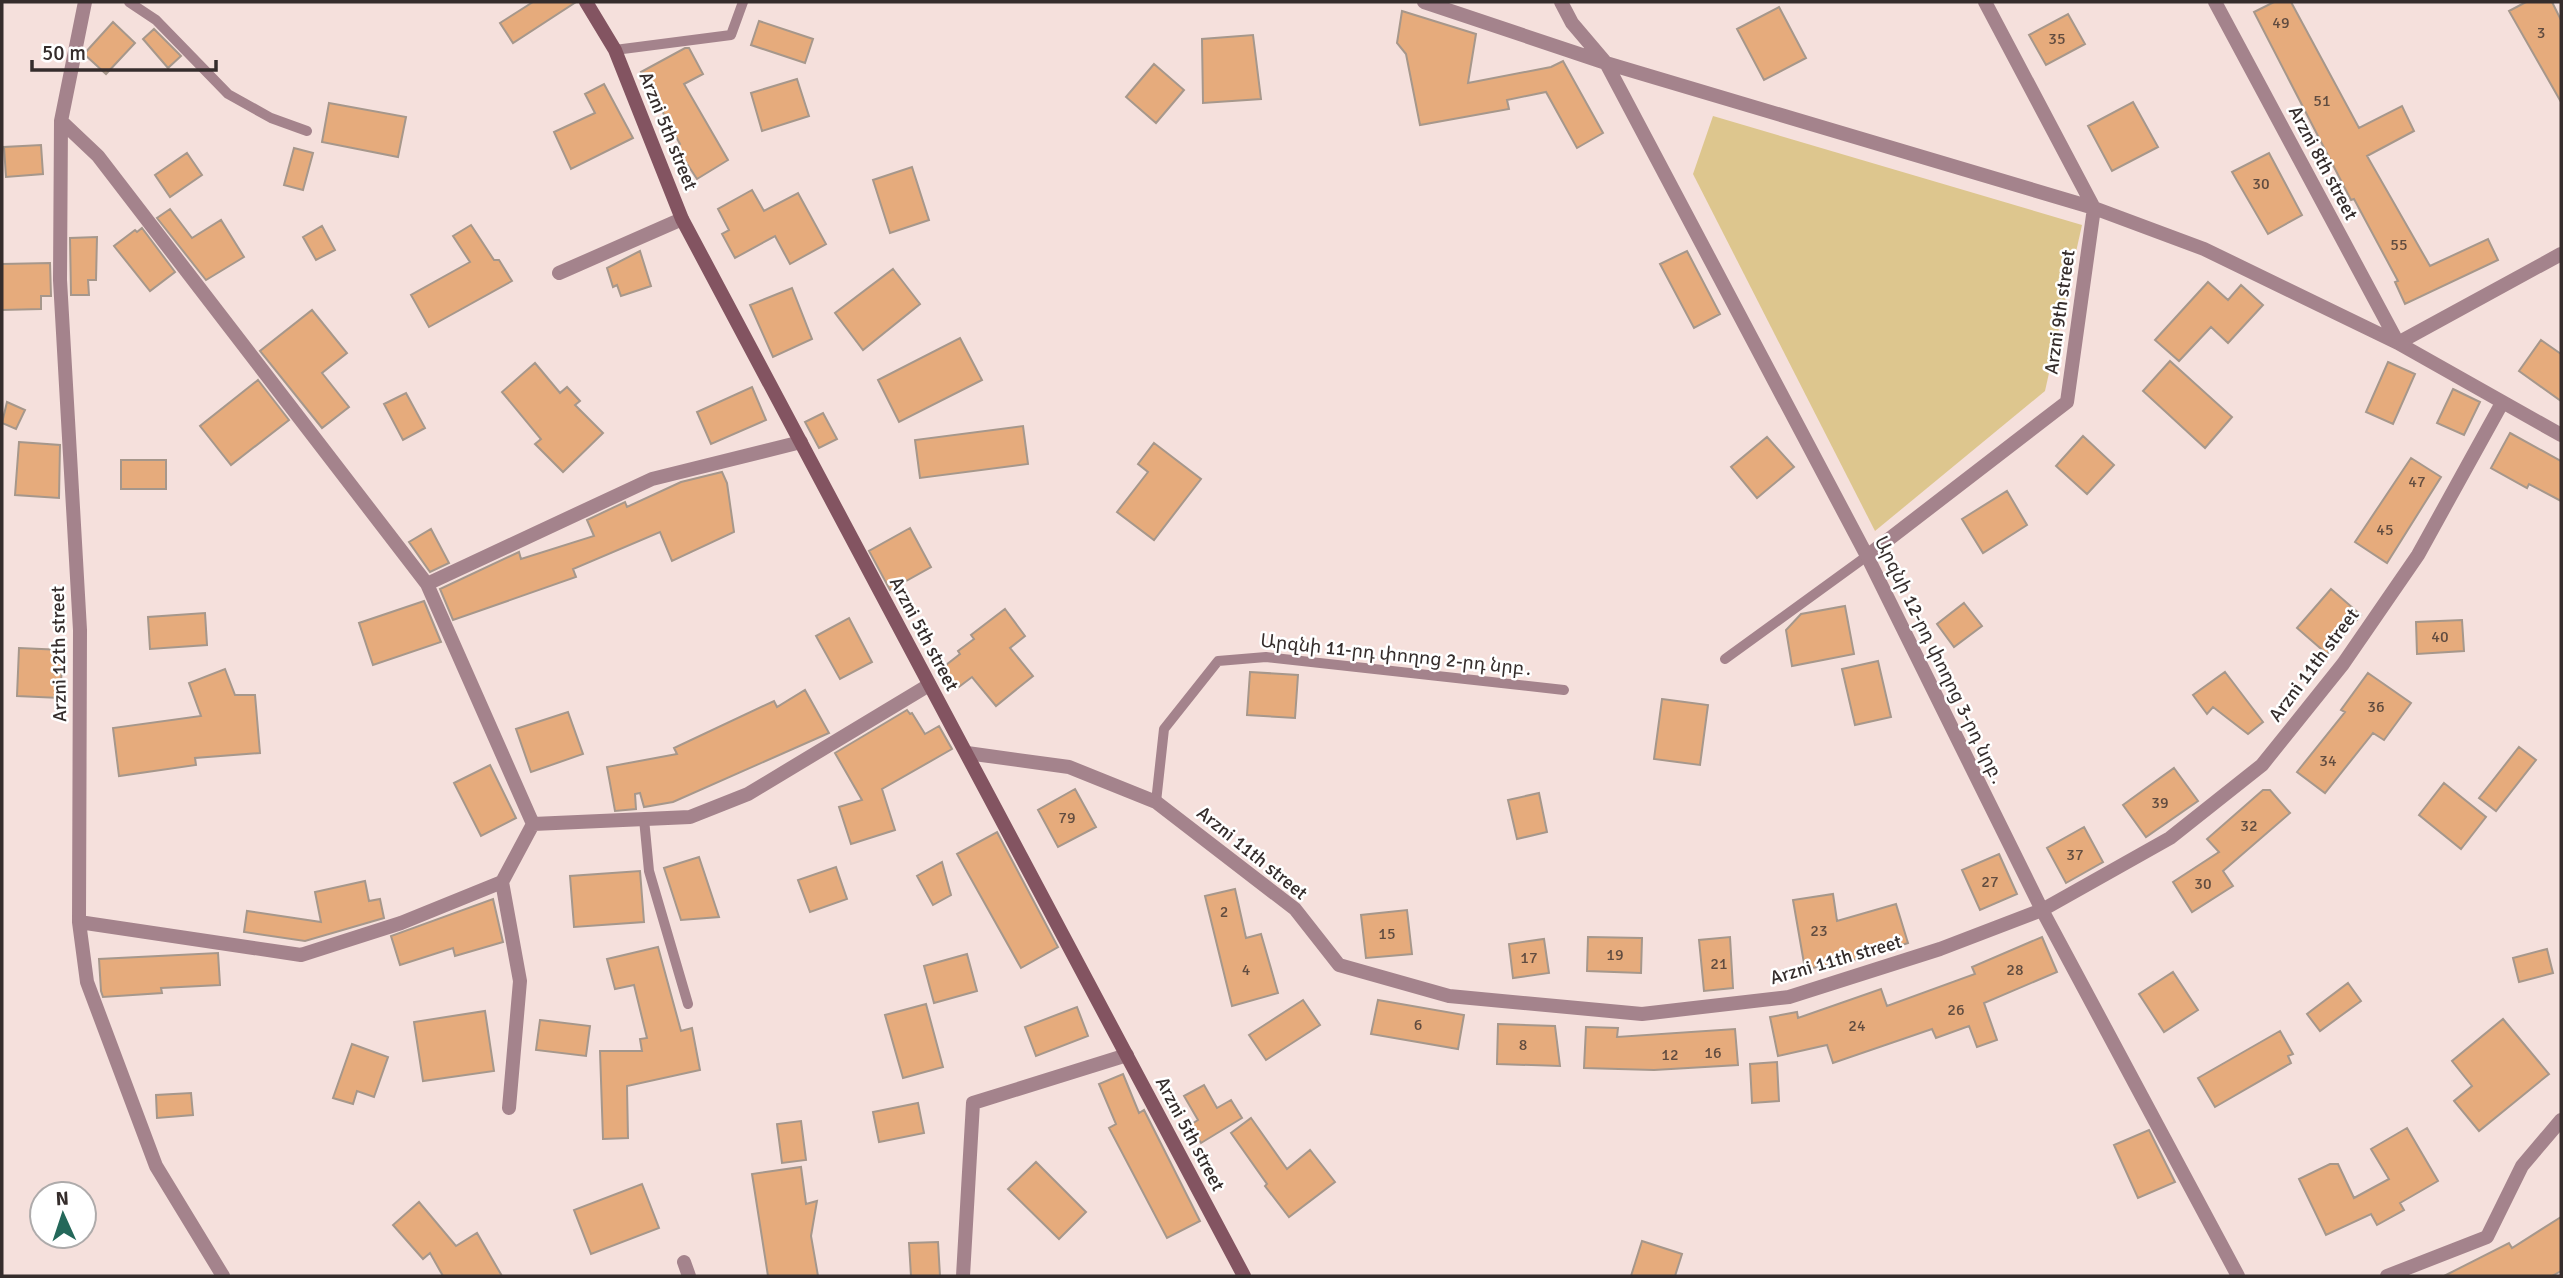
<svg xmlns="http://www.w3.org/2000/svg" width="2563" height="1278" font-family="Signika,'Noto Sans Armenian',sans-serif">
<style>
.green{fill:#ddc68e}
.building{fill:#e6ab7c;stroke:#a6978b;stroke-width:2}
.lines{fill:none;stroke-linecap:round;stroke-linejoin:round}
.lane{stroke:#a4838c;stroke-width:10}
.street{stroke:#a4838c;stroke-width:14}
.secondary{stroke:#835461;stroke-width:14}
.labels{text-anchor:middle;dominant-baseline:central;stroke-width:5;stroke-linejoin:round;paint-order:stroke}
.number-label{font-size:16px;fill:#614c40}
.street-label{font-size:19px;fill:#352d2c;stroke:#fff}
</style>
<rect width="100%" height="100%" fill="#f5e0dc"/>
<path class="green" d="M 1713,116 L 2082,225 L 2045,391 L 1875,531 L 1693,174 Z"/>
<path class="building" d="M 533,2 L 576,2 L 513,43 L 500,23 Z
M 2274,2 L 2291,2 L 2359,128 L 2402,106 L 2414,131 L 2367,156 L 2430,266 L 2488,239 L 2498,260 L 2405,304 L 2395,282 L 2398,281 L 2354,199 L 2351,200 L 2254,12 Z
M 2526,2 L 2552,2 L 2561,20 L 2561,102 L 2509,11 Z
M 1779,7 L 1806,58 L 1764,80 L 1737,29 Z
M 1402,11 L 1476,34 L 1468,83 L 1551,67 L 1563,61 L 1603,133 L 1577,148 L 1546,92 L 1507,100 L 1509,109 L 1420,125 L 1406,54 L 1397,43 Z
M 2068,14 L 2085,44 L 2046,65 L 2029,35 Z
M 759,21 L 813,39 L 805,63 L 751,45 Z
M 113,22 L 135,43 L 106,74 L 84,54 Z
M 154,29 L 181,56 L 168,68 L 143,39 Z
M 1253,35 L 1261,99 L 1203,103 L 1202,39 Z
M 685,48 L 689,48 L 703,74 L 684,84 L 728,160 L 697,179 L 676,147 L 680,144 L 641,72 Z
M 1154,64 L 1184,90 L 1156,123 L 1126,97 Z
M 797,79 L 809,116 L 762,131 L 751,93 Z
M 604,84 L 633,138 L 571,169 L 554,132 L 595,113 L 585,94 Z
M 2133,102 L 2158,147 L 2112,171 L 2088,126 Z
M 329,103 L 406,117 L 398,157 L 322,142 Z
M 41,145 L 43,174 L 6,177 L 4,147 Z
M 294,148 L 313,153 L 303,190 L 284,185 Z
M 187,153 L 202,175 L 170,197 L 155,175 Z
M 2269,153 L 2302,215 L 2268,234 L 2232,172 Z
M 912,167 L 929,220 L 890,233 L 873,180 Z
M 752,190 L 764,211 L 798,193 L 826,244 L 790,264 L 775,236 L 735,258 L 722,234 L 729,230 L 718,209 Z
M 170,209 L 192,238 L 221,220 L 244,257 L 206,280 L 157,218 Z
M 471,225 L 494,260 L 499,260 L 512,281 L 429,327 L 411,295 L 470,262 L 453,236 Z
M 322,226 L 335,250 L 316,260 L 303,237 Z
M 142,228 L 175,272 L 150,291 L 114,246 L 135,230 L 137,232 Z
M 97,237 L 96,280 L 88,280 L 89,295 L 71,295 L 70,238 Z
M 640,251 L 651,286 L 621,296 L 617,285 L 613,287 L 607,268 Z
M 1687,251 L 1720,314 L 1694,328 L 1660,264 Z
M 50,263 L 51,296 L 41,296 L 41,309 L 2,310 L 2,264 Z
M 893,269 L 920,304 L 863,350 L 835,313 Z
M 2208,282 L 2228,300 L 2241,285 L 2263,305 L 2228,343 L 2211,327 L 2179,361 L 2155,340 Z
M 792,288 L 812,339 L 773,357 L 750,305 Z
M 312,310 L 347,353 L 322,373 L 349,407 L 322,428 L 260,351 Z
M 960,338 L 982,380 L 899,422 L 878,380 Z
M 2541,340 L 2561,354 L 2561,401 L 2519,371 Z
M 2170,361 L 2232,417 L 2205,448 L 2143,391 Z
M 2388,362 L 2415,374 L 2393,424 L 2366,412 Z
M 535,363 L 560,393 L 567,387 L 580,401 L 575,405 L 603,433 L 563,472 L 535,444 L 541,439 L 502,392 Z
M 258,380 L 289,420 L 231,465 L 200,426 Z
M 752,387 L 766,420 L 711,444 L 697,412 Z
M 2453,389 L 2480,402 L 2464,435 L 2437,423 Z
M 406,393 L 425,428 L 403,440 L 384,404 Z
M 7,402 L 25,410 L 16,429 L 2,423 Z
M 823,413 L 837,439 L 819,448 L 805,422 Z
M 1023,426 L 1028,464 L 920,478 L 915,440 Z
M 2510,433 L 2561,461 L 2561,501 L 2529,484 L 2527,488 L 2491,468 Z
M 2083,436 L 2114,465 L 2087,494 L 2056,466 Z
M 1767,437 L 1794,467 L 1757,498 L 1731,467 Z
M 19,442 L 60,445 L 59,498 L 15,495 Z
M 1154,443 L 1201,479 L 1154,540 L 1117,512 L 1148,472 L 1138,464 Z
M 2411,458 L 2441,477 L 2387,563 L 2355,542 Z
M 121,460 L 166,460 L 166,489 L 121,489 Z
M 722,472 L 727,483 L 734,532 L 672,561 L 660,532 L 573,569 L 576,577 L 453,620 L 440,589 L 519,552 L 521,559 L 594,536 L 587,520 L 625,502 L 627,507 L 681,482 Z
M 2007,491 L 2027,525 L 1983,553 L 1962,519 Z
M 910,528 L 931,567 L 890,590 L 869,551 Z
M 431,529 L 449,563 L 430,572 L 409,542 Z
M 2331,589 L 2361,615 L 2327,654 L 2297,628 Z
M 424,601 L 441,642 L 373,665 L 359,623 Z
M 1964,603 L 1982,626 L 1954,647 L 1937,624 Z
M 1845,606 L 1854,654 L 1792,666 L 1786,630 L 1801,614 Z
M 1005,609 L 1025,636 L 1010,648 L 1033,676 L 996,706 L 972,677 L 956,689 L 941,669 L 960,654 L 958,651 L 974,639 L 971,635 Z
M 205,613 L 207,645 L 150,649 L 148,617 Z
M 849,618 L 872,662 L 840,679 L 816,636 Z
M 2462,620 L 2464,651 L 2417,654 L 2416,622 Z
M 19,648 L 63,650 L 60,698 L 17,696 Z
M 1878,661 L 1891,717 L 1855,725 L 1842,669 Z
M 225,669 L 235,695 L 255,695 L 260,753 L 195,758 L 196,765 L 119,776 L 113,728 L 201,716 L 189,683 Z
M 1250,672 L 1298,675 L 1295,718 L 1247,715 Z
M 2225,672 L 2263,722 L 2248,734 L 2213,707 L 2207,714 L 2193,695 Z
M 2368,673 L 2411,703 L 2384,740 L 2373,733 L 2325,793 L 2297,772 L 2345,712 L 2341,710 Z
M 805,690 L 829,733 L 673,802 L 644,807 L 640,793 L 635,794 L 636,809 L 615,811 L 607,767 L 677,754 L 674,748 L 774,701 L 777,707 Z
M 1662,699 L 1708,705 L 1700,765 L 1654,759 Z
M 907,710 L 910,714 L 912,713 L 925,734 L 939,726 L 952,749 L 882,789 L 895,830 L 851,844 L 839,807 L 862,800 L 835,753 Z
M 568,712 L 583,754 L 531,772 L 516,729 Z
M 2519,747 L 2536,760 L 2496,811 L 2479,798 Z
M 490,765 L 516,818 L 481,836 L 454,783 Z
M 2174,768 L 2198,801 L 2146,837 L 2123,805 Z
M 2444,783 L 2486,817 L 2461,849 L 2419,815 Z
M 1075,789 L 1096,827 L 1058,847 L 1038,810 Z
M 2263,790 L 2270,790 L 2290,813 L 2223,871 L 2233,886 L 2192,912 L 2173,882 L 2219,852 L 2207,839 Z
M 1539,793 L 1547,832 L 1517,839 L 1508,800 Z
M 2084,827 L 2103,862 L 2066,883 L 2047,848 Z
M 997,832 L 1058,947 L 1021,968 L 957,854 Z
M 1999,854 L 2017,894 L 1980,910 L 1962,870 Z
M 699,857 L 719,917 L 681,920 L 664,868 Z
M 942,862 L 951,895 L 933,905 L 917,876 Z
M 836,867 L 847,899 L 810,912 L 798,880 Z
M 640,871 L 644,922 L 574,927 L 570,876 Z
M 365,881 L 369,901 L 380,899 L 384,918 L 305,941 L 244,932 L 247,911 L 321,922 L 315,892 Z
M 1235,889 L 1246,938 L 1261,934 L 1278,993 L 1232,1006 L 1205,896 Z
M 1833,894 L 1837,921 L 1896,904 L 1908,943 L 1844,963 L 1805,969 L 1793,900 Z
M 493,899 L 503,942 L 455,956 L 453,948 L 400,965 L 391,936 Z
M 1407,910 L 1412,954 L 1366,958 L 1361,915 Z
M 1588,937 L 1642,938 L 1641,973 L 1587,971 Z
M 1730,937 L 1733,988 L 1704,991 L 1699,940 Z
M 2042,937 L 2057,972 L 1984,1003 L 1997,1040 L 1977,1047 L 1969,1026 L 1936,1038 L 1932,1029 L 1833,1063 L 1827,1045 L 1778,1056 L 1770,1017 L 1797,1012 L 1798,1018 L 1881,989 L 1887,1006 L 1975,974 L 1972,967 Z
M 1544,939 L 1549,973 L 1513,978 L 1509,944 Z
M 658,947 L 681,1031 L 692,1028 L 700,1070 L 627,1086 L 628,1138 L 603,1139 L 600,1051 L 642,1051 L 640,1039 L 647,1038 L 634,985 L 615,989 L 607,959 Z
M 2547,949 L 2553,973 L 2519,982 L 2513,958 Z
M 218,953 L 220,985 L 161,988 L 162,993 L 103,997 L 101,991 L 99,959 Z
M 967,954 L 977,991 L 934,1003 L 924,966 Z
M 2173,972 L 2198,1010 L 2164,1032 L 2139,994 Z
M 2348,983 L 2361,1001 L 2320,1031 L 2307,1014 Z
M 1303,1000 L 1320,1025 L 1266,1060 L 1249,1035 Z
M 1378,1000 L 1464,1015 L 1458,1049 L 1371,1034 Z
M 926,1004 L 943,1067 L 903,1078 L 885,1015 Z
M 1077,1007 L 1088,1036 L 1036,1056 L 1025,1027 Z
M 485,1011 L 494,1071 L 423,1081 L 414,1022 Z
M 2503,1019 L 2549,1074 L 2479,1131 L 2454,1101 L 2472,1086 L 2452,1061 Z
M 540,1020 L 590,1026 L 586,1056 L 536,1050 Z
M 1498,1024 L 1555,1026 L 1560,1066 L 1497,1064 Z
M 1586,1027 L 1618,1028 L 1617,1037 L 1735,1029 L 1738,1065 L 1654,1070 L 1584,1068 Z
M 2280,1031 L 2293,1054 L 2288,1056 L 2291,1063 L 2215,1107 L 2198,1078 Z
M 352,1044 L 388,1057 L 374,1097 L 357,1091 L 353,1104 L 333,1098 Z
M 1777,1062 L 1779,1101 L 1752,1103 L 1750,1064 Z
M 1123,1074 L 1139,1113 L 1144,1110 L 1200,1221 L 1167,1238 L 1109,1128 L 1116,1124 L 1099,1084 Z
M 1204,1085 L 1217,1108 L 1231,1100 L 1242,1118 L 1201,1143 L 1190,1125 L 1198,1120 L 1184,1096 Z
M 191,1093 L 193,1115 L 157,1118 L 156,1095 Z
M 918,1103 L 924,1133 L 879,1142 L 873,1112 Z
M 1251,1118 L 1287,1169 L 1310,1150 L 1335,1182 L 1289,1217 L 1265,1186 L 1267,1184 L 1231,1133 Z
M 801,1121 L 806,1160 L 782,1163 L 777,1124 Z
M 2407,1128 L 2438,1181 L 2400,1203 L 2404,1210 L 2377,1225 L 2371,1214 L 2326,1235 L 2299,1179 L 2330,1164 L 2338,1164 L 2354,1198 L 2389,1179 L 2371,1149 Z
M 2149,1130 L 2175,1182 L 2138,1198 L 2114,1145 Z
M 1036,1162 L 1086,1212 L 1059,1239 L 1008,1189 Z
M 801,1167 L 806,1204 L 817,1201 L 811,1236 L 818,1276 L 768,1276 L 752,1174 Z
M 642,1184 L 659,1228 L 591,1254 L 574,1210 Z
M 419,1202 L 456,1246 L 477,1233 L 502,1276 L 443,1276 L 430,1253 L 423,1259 L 393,1225 Z
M 2561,1217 L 2561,1271 L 2552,1276 L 2444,1276 L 2509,1243 L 2512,1248 Z
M 1642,1241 L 1682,1254 L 1675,1276 L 1631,1276 Z
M 938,1242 L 940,1276 L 911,1276 L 909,1243 Z"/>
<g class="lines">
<path class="lane" d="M 129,2 L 156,20 L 228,94 L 271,118 L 307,131
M 615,50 L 731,35 L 743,2
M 1725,659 L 1867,556
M 1156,802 L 1164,729 L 1218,661 L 1266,657 L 1564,690
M 644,819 L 649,871 L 688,1004"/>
<path class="street" d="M 85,2 L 61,121 L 60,280 L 80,630 L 79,922 L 87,982 L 156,1166 L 223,1276
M 1424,2 L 1606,63 L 2094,208 L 2204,249 L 2398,343 L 2561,435
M 1561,2 L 1572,23 L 1606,63 L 1867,556 L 2042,910 L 2238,1276
M 2215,2 L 2398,343 L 2561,254
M 61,121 L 98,156 L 427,584 L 533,824 L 502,882 L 401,923 L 301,955 L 79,922
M 559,273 L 682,219
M 1867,556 L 2067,402 L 2094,208 L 1985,2
M 427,584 L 652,479 L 801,442
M 967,753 L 1069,767 L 1156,802 L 1295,909 L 1339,965 L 1449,996 L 1642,1014 L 1789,997 L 1940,949 L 2042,910 L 2170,838 L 2262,765 L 2343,664 L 2418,555 L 2502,403
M 533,824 L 690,817 L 748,794 L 929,685
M 502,882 L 520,981 L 509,1108
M 684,1262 L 689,1276
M 963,1276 L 973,1103 L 1127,1055
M 2387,1276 L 2487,1237 L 2522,1166 L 2561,1120"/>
<path class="secondary" d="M 586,2 L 615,50 L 682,219 L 1244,1276"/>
</g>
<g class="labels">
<g class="number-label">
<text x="2281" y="23">49</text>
<text x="2541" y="33">3</text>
<text x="2057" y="39">35</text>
<text x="2322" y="101">51</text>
<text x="2261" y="184">30</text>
<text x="2399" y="245">55</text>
<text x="2417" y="482">47</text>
<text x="2385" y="530">45</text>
<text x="2440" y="637">40</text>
<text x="2376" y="707">36</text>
<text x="2328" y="761">34</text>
<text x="2160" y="803">39</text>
<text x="1067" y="818">79</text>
<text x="2249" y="826">32</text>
<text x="2075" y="855">37</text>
<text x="1990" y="882">27</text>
<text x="2203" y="884">30</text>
<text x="1224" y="912">2</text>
<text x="1819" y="931">23</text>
<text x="1387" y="934">15</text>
<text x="1615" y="955">19</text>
<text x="1529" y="958">17</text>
<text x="1719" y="964">21</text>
<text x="1246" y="970">4</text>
<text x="2015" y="970">28</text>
<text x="1956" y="1010">26</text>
<text x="1418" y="1025">6</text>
<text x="1857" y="1026">24</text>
<text x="1523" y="1045">8</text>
<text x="1713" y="1053">16</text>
<text x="1670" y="1055">12</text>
</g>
<g class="street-label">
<text transform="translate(668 131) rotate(68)">Arzni 5th street</text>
<text transform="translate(2323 163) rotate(62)">Arzni 8th street</text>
<text transform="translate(2060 312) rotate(-82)">Arzni 9th street</text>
<text transform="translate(924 634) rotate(62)">Arzni 5th street</text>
<text transform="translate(59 654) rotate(-91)">Arzni 12th street</text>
<text transform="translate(1397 655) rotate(6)">Արզնի 11-րդ փողոց 2-րդ նրբ․</text>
<text transform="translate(1940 661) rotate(64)">Արզնի 12-րդ փողոց 3-րդ նրբ․</text>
<text transform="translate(2314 665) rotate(-53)">Arzni 11th street</text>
<text transform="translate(1252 853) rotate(39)">Arzni 11th street</text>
<text transform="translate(1836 960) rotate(-16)">Arzni 11th street</text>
<text transform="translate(1190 1134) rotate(62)">Arzni 5th street</text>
</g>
</g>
<rect width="2563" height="1278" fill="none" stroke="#352d2c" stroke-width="7"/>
<g transform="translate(63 1215) rotate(357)"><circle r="33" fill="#ffffff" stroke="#aeabab" stroke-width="2"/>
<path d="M0-5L12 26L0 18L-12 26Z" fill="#24685a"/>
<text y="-10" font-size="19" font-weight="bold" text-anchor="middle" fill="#352d2c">N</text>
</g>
<path d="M32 60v10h184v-10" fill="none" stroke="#352d2c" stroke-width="3.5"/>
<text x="42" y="60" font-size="21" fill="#352d2c" stroke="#ffffff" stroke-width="5" paint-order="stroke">50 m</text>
</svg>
